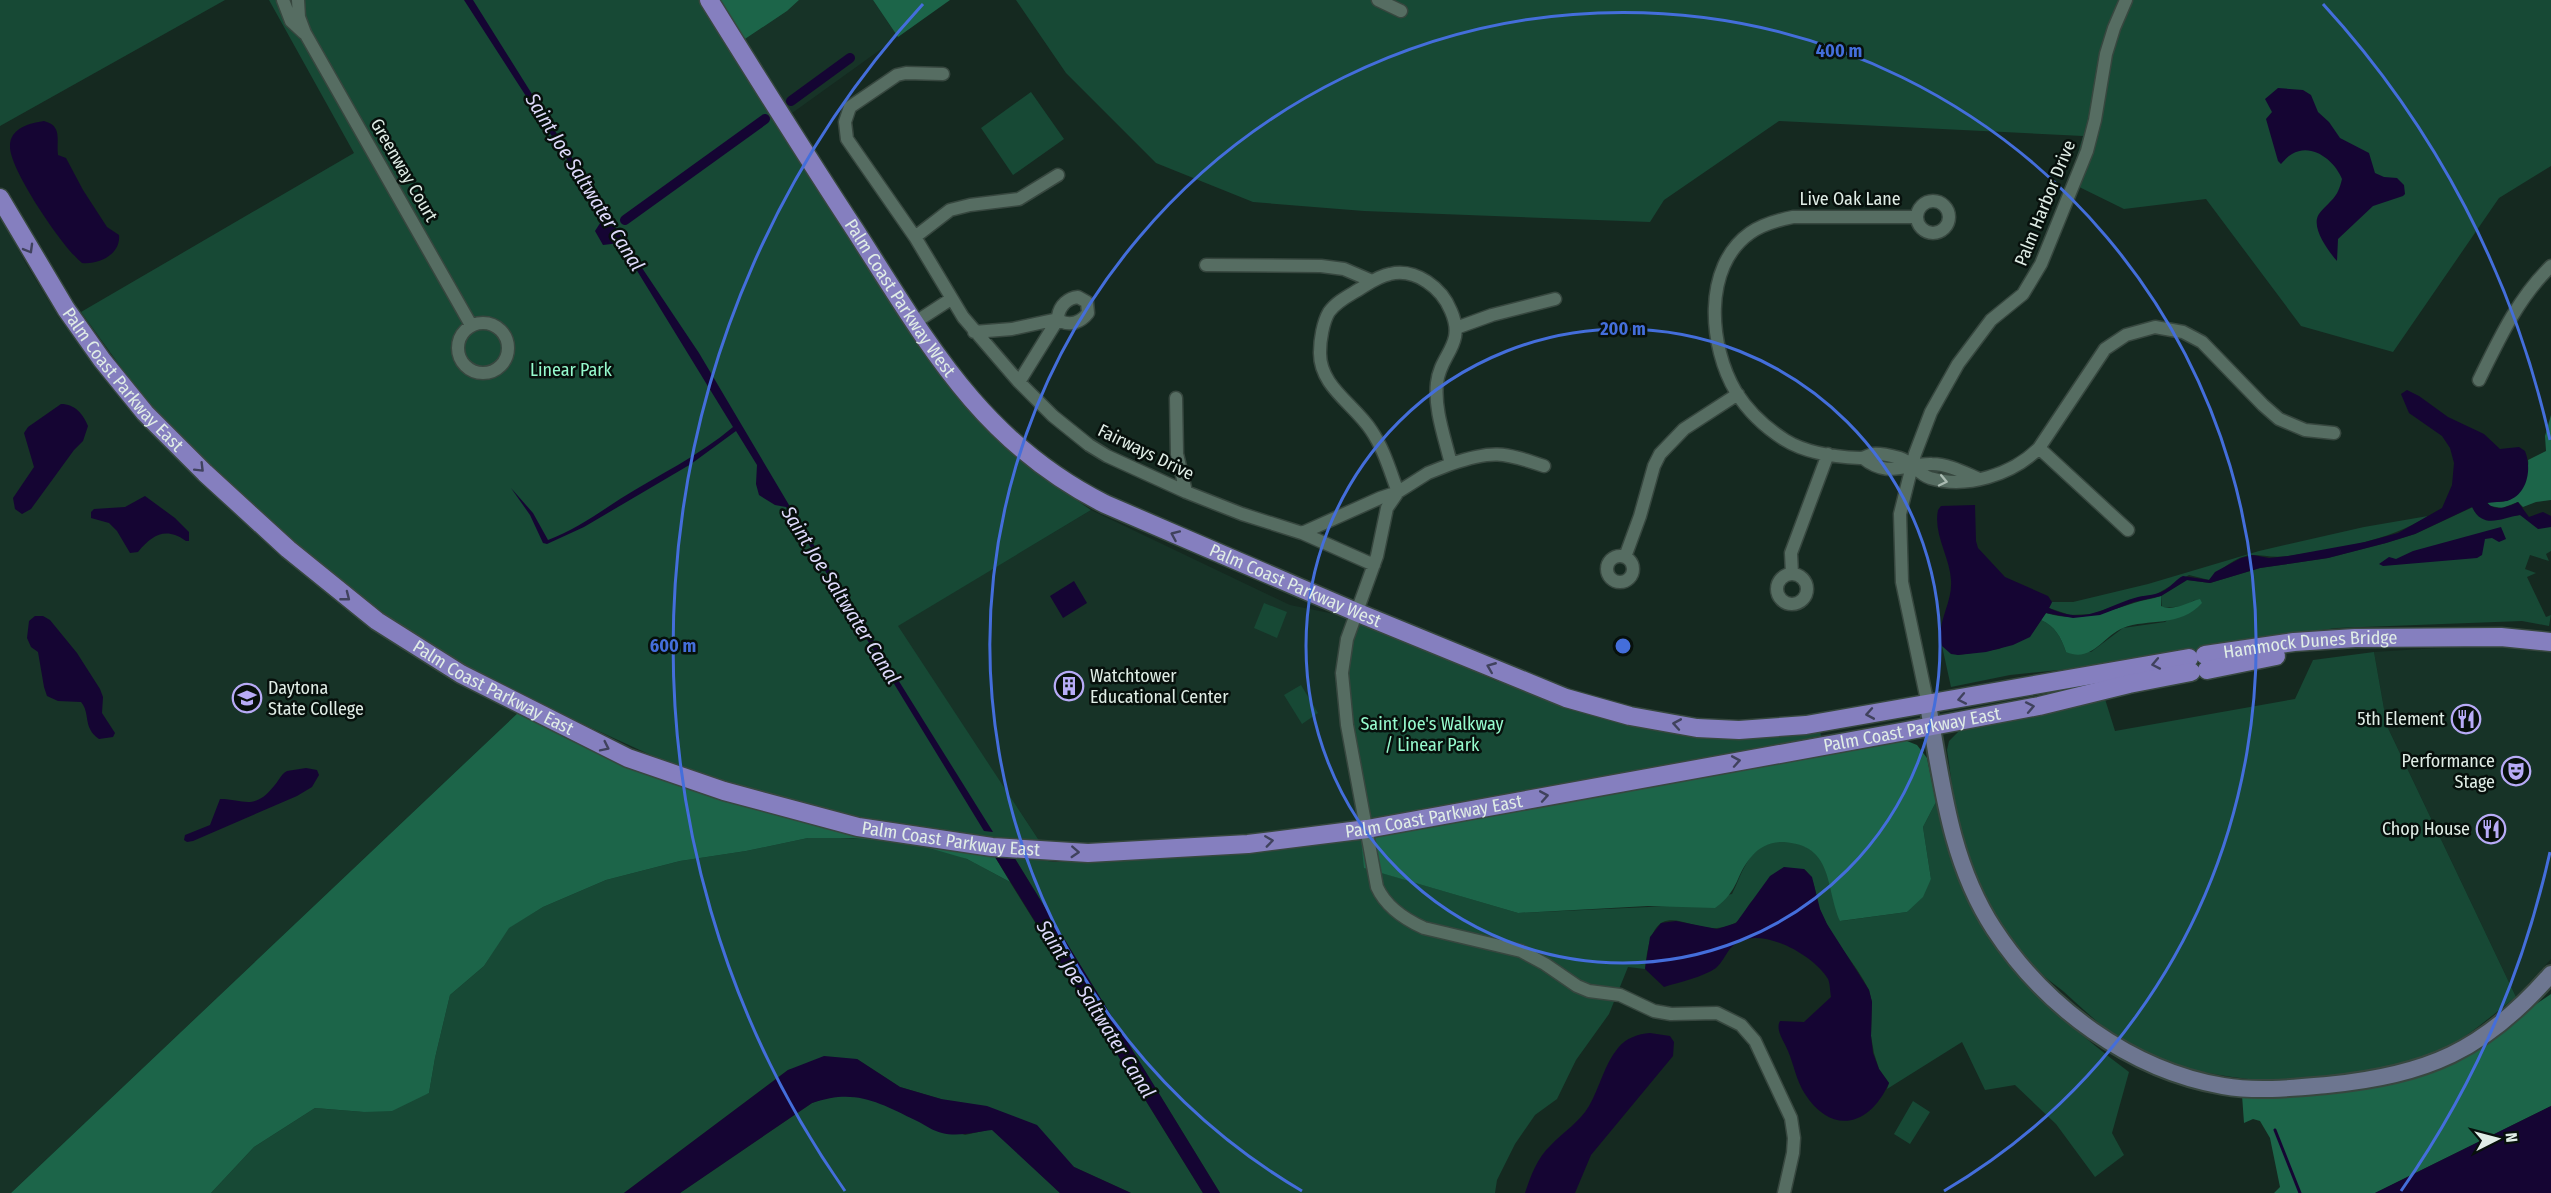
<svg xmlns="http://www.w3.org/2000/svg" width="2551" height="1193" font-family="'Fira Sans Condensed',sans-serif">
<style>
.built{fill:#173327}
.green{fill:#174935}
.forest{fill:#1c6549}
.water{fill:#150533}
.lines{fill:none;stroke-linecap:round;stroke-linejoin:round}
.stream{stroke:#150533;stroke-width:3}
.canal{stroke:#150533;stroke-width:10}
.street-casing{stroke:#37473f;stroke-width:15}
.secondary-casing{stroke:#37473f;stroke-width:20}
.primary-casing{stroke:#37473f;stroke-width:21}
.street{stroke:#566d62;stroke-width:12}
.secondary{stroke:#6d7690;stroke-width:16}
.primary{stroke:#857fbf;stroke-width:18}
.oneway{stroke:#40425d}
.oneway2{stroke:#a9bab1}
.ring{fill:none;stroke:#446edb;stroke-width:3}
.labels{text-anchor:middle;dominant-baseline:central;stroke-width:5;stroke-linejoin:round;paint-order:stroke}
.street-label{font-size:18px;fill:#e0ede6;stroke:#07100c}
.park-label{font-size:18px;fill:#96fbce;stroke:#07100c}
.poi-label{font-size:18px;fill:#e0ede6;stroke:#07100c;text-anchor:end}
.water-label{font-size:20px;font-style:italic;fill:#ddd9fa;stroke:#07100c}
.centre{fill:#446edb;stroke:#07100c;stroke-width:3}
.ring-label{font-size:18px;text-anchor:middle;font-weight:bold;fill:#446edb;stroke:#07100c;stroke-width:5;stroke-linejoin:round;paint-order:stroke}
</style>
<rect width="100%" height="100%" fill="#152920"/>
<path class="built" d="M 799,0 L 873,0 L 898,37 L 788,116 L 742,41 L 787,11 Z
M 0,215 L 26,264 L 59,318 L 123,399 L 323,586 L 521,710 L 11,1193 L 0,1193 Z
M 1091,510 L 1290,605 L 1359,619 L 1362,774 L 1372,821 L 1248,839 L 1088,848 L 1042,845 L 897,626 Z
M 2486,645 L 2551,650 L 2551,959 L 2516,997 L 2387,726 L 2374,652 Z"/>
<path class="green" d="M 0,0 L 225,0 L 0,126 Z
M 269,0 L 702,0 C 756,88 812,176 868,263 C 900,313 930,367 971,413 C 1005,452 1048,480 1091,510 L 898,626 L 1042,845 L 893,826 L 814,809 L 732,785 L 655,757 L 487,680 L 397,623 L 336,577 L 237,493 L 165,422 L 133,384 L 81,312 L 354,153 Z
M 1016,0 L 2551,0 L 2551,166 L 2499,198 L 2393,352 L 2301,326 L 2206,199 L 2124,209 L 2069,182 L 2083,136 L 1779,121 L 1664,200 L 1650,222 L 1364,211 L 1253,202 L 1156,163 L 1066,73 Z
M 1031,92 L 1064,139 L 1013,175 L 981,128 Z
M 2473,507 L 2512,516 L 2520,515 L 2551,527 L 2551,551 L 2546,554 L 2549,561 L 2530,555 L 2525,569 L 2536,573 L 2527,577 L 2546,617 L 2551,615 L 2549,626 L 2522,621 L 2337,628 L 2271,636 L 2120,664 L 2010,675 L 1951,687 L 1942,646 L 1958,655 L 1999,649 L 2033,632 L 2041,620 C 2055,626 2061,637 2066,652 L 2091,652 L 2123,628 L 2165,622 L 2196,599 L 2185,606 L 2162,608 L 2161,596 L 2187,580 L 2210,583 L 2260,568 L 2328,558 L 2386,543 L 2415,534 Z
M 2428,516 C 2387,542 2335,549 2288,556 C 2273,558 2264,555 2251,555 C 2236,556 2219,571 2209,580 L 2189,575 L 2155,595 L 2140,597 L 2092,614 L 2070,615 L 2049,608 L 2052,602 L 2073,602 L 2148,584 L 2259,551 L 2364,527 Z
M 1264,603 L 1287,612 L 1277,638 L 1254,628 Z
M 1359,619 L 1494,680 L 1556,702 L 1620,721 L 1820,729 L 1821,736 L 1372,821 L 1348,701 L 1345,673 Z
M 2374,652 L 2387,726 L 2516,997 C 2496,1012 2463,1041 2442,1050 C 2350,1092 2206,1094 2119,1038 C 2099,1025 2081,1007 2063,991 C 2053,983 2041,975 2032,965 C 2009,939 1983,902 1970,870 C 1956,835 1953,787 1947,750 L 1949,741 L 1963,727 L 2105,699 L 2115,731 L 2295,699 L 2313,660 Z
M 1301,685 L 1318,713 L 1302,724 L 1284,695 Z
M 1936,802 C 1941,820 1944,839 1950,856 C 1979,948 2054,1016 2129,1072 L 2112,1133 L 2124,1155 L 2095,1177 L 2056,1124 L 2015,1085 L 1985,1090 L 1962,1042 L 1887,1089 L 1889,1083 L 1879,1069 L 1874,1053 L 1871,1036 L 1872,1002 L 1869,990 C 1855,962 1833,941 1821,912 C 1814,897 1818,881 1804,869 C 1788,879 1767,889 1752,901 C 1745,908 1744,918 1735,923 C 1693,946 1654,879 1645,969 L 1628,967 L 1609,1014 L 1576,1060 L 1557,1099 L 1535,1115 L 1515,1144 L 1497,1180 L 1495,1193 L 1220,1193 L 1014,857 L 1056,862 L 1128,859 L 1361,840 L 1365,868 L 1518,913 L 1670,906 L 1732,894 C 1739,880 1745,860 1757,850 C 1776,834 1812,842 1823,863 C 1833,881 1832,902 1841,921 L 1907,912 L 1931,879 L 1923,827 Z
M 808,838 C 861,838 919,837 969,860 C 983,867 996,875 1010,882 L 1203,1193 L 1131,1193 L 1074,1167 L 941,1099 L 900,1087 L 857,1059 L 788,1070 L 624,1193 L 211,1193 L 254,1147 L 315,1108 L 364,1112 L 429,1093 L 435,1058 L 450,995 L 484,966 L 508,928 L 543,907 L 606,880 L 680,861 L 746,851 Z
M 852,1095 L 875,1100 L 965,1135 L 992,1129 L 1060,1193 L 680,1193 L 812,1103 L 831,1096 Z
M 1913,1101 L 1930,1112 L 1910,1144 L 1894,1134 Z"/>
<path class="forest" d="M 717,0 L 799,0 L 787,11 L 742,41 Z
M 873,0 L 950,0 L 898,37 Z
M 2551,415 L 2551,500 L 2536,502 L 2523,507 L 2518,502 L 2502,508 L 2490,506 L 2487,502 C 2495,502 2504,503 2511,499 C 2520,494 2530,469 2528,460 L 2546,451 L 2545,436 Z
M 2161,596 L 2161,606 C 2172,612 2189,602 2200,599 L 2202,603 C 2180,628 2148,618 2123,628 C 2102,637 2092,663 2066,652 C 2061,637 2055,626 2041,620 L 2046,613 C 2077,623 2105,612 2134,603 C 2143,600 2152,599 2161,596 Z
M 521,710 L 625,762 L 992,852 L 1010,882 L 967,859 L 912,843 L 853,838 L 808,838 L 746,851 L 680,861 L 606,880 L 543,907 L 509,928 L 484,966 L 450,995 L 435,1058 L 429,1093 L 392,1111 L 364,1112 L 315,1108 L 254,1147 L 211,1193 L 11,1193 Z
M 1902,739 L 1917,745 L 1927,758 L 1936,802 L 1923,827 L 1931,879 L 1923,897 L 1907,912 L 1840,921 C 1825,886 1834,846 1784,842 C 1772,841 1759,847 1752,856 C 1735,875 1740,890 1715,908 L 1648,906 L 1518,913 L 1364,868 L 1361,840 L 1417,825 Z
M 2551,994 L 2551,1106 L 2375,1193 L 2274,1193 L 2280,1187 L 2270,1138 L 2260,1121 L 2253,1119 L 2244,1123 L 2242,1095 L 2388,1082 L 2523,1013 Z"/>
<path class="water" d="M 464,0 L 473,0 L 624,241 L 699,353 L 789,505 L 993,832 L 984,831 L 786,507 L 775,505 L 759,495 L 756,484 L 757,465 L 736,431 L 691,464 L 584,527 L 547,544 L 543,543 L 530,515 L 511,488 L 533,513 L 548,540 C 575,530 597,514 620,499 C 658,475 699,456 733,427 L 620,243 L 603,245 L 595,231 L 604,217 Z
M 2278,88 L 2303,90 L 2311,95 L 2318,112 L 2329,122 L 2340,138 L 2369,153 L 2375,173 L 2384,177 L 2397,178 L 2404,185 L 2405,194 L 2403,196 L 2373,206 L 2338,239 L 2337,261 C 2329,252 2310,227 2319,214 C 2331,199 2337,200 2342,179 C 2335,161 2312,142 2292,154 C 2288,156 2284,161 2281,164 L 2278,161 L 2266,119 L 2272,112 L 2265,99 Z
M 44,121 C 63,126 56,140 58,155 L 66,158 L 83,190 L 107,227 L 119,235 C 121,254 99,265 82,263 C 64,249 9,169 10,146 C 10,128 30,123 44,121 Z
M 2407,390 L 2419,396 L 2448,417 L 2484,434 L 2500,449 L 2519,447 L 2525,451 C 2532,468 2528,495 2507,501 C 2501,502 2493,502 2487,503 C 2496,512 2508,507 2518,502 L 2529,517 L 2543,512 L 2551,516 L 2551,527 L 2538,529 L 2520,515 C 2501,518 2483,530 2472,507 L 2415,534 L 2386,543 L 2328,558 L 2260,568 L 2210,583 L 2187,580 L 2161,596 L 2134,602 L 2100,615 L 2073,618 L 2046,613 L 2030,637 L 2013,645 L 1986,652 L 1958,655 L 1951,654 L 1942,646 C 1935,624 1953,603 1951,580 C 1950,557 1933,534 1938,510 L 1941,506 L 1975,505 L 1976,541 L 1978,548 L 2005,577 L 2048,596 L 2052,602 L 2049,608 C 2086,626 2105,606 2138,597 C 2148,595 2156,595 2165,590 C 2172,586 2176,579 2183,576 L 2209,580 L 2215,572 L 2241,558 L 2253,555 L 2269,558 L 2288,556 L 2365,542 L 2398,533 L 2442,508 L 2452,485 L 2454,463 L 2450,448 L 2442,436 L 2409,413 L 2401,394 Z
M 61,404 C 75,404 83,414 88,426 L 83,441 L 74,450 L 31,509 L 22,514 L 15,509 L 13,498 L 34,467 L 24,433 L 28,427 Z
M 145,496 L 175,518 L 189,532 L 189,541 L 186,541 C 166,527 153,534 138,552 L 130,553 L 117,531 L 109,523 L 91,518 L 91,512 L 94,509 L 125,507 Z
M 2501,527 L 2506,539 L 2499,542 L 2492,538 L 2485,539 L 2482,555 L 2477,558 L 2383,566 L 2379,564 L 2389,557 L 2396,559 L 2413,551 Z
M 1074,581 L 1087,603 L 1063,618 L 1050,596 Z
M 35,616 L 43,616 L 50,620 L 77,653 L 100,689 L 103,697 L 102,713 L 115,733 L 113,737 L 99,739 C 82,727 91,714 81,702 L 58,701 L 47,696 L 44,687 L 38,652 L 31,647 L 27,638 L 29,621 Z
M 306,768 L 317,770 L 319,775 L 312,787 L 297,796 L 193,841 L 187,842 L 184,840 L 185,835 L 210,825 L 220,799 C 244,799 254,811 274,786 C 279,781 280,775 287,771 Z
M 992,852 L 1014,857 L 1220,1193 L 1203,1193 Z
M 1784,867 L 1804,869 L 1812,877 L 1820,909 L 1827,924 L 1869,990 L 1872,1002 L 1871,1036 L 1873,1053 L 1879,1069 L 1889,1083 C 1870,1126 1832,1136 1805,1094 C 1796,1080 1794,1065 1788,1051 C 1784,1041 1775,1030 1780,1021 L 1804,1022 L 1831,997 C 1830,991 1830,983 1828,979 C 1814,956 1767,929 1740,941 C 1727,947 1726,959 1716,968 C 1703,977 1680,982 1664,987 L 1645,969 L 1650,937 L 1661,923 L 1676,921 L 1717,929 L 1736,923 L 1770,876 Z
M 1650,1033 L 1670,1036 L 1674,1042 L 1673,1056 L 1591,1155 L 1575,1193 L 1525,1193 C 1531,1175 1537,1158 1551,1145 C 1564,1131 1579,1123 1589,1106 C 1600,1087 1604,1065 1618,1048 C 1626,1038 1638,1034 1650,1033 Z
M 824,1056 L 857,1059 L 900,1087 L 941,1099 L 987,1106 L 1037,1125 L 1074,1167 L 1131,1193 L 1060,1193 L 992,1130 C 976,1132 958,1137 942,1133 C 933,1131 925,1125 917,1121 C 878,1102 855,1088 812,1103 L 680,1193 L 624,1193 L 788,1070 Z
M 2551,1106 L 2551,1193 L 2375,1193 Z"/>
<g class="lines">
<path class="stream" d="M 2275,1130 L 2300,1193"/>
<path class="canal" d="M 791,101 L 850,58
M 625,220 L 765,119"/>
<g class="street-casing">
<path id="street" d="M 283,0 L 291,21 L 304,33
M 298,0 L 299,17 L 305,33 L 471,325
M 1378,0 L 1401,11
M 943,74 L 906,73 L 897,75 L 850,107 L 845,122 L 847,139 L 915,237 L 963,317 L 1019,382 L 1053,416 L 1089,445 L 1107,456 L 1186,492 L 1242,514 L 1302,533 L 1374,565
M1917 217a16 16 0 1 1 32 0a16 16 0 1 1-32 0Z
M 1917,217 L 1793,217 C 1778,220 1763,224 1750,233 C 1702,267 1709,347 1736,392 C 1748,411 1766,428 1785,440 C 1806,453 1835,457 1860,458 C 1865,458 1868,455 1873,454 C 1880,453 1892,456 1900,458 C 1911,461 1918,474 1930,478 C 1966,489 2012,475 2039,448 L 2105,349 L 2126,335 L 2155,327 L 2183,332 L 2202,342 L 2263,405 L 2279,419 L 2305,430 L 2334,433
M 915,237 L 950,210 L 970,205 L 1019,199 L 1058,175
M 1206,265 L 1321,266 L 1344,269 L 1372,281
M 1078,297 L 1087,302 L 1088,313 C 1081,322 1071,326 1060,321 L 1058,316 C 1060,305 1068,298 1078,297 Z
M458 348a25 25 0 1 1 50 0a25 25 0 1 1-50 0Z
M 914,323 L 951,299
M 1456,328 L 1492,315 L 1555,299
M 974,332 L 1012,329 L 1058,319 L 1019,382
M 2479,380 C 2499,339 2518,298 2551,266
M 1176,398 L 1177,454 L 1186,492
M 2039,448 L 2128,530
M 1863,458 C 1889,479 1905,463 1932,464 C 1947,464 1963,472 1977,478
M 1451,464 C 1492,450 1503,452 1544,466
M 1302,533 L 1380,498 L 1398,492 L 1428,473 L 1451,464 C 1445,438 1434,410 1437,383 C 1440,354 1466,345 1451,311 C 1442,288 1416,268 1390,274 C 1378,276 1368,284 1358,290 C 1348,296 1336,302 1329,312 C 1323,322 1320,340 1320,352 C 1319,386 1354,404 1371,430 C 1384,449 1390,471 1398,492 L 1387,508 L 1377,556 L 1347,639 L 1342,673 L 1347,725 L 1377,887 C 1386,907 1404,919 1424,928 L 1521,951 L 1545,964 L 1577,986 L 1589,991 L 1620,995 L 1654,1011 L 1671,1014 L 1717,1013 L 1741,1025 L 1755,1041 L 1791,1118 L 1794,1138 L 1793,1153 L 1784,1193
M1607 569a13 13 0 1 1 26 0a13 13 0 1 1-26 0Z
M 1625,557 L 1640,516 L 1654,466 L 1660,454 L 1684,429 L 1738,394
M1777 589a15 15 0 1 1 30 0a15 15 0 1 1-30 0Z
M 1792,574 L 1791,553 L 1828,454
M 1928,705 L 1902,582 L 1900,514 L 1915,454 L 1931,412 L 1958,364 L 1991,320 L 2023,294 L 2041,264 L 2087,151 L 2095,120 L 2106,54 L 2114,28 L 2126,0"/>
</g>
<g class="secondary-casing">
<path id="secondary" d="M 1928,705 C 1942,783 1950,862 1994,929 C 2045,1007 2130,1070 2223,1086 C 2257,1092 2294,1088 2327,1085 C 2427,1075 2484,1051 2551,974"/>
</g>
<g class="primary-casing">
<g id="primary">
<path id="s1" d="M 709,0 C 757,77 805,154 855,230 C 927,342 981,442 1105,504 L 1356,612 L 1566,698 L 1630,716 L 1697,728 L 1739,730 L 1806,725 L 2189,658"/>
<path id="s2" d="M 0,198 L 66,309 L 102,360 L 145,413 L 205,473 L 288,549 L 377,621 L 461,674 L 628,758 L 724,791 L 858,827 L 992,847 L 1088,853 L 1248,844 L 1367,829 L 1906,731 L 2039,706 L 2129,684 L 2191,672"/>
<path id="s3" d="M 2205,655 L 2294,642 L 2355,638 L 2501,637 L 2551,642"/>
<path d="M 2207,670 L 2276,656"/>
</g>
</g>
<use href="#street" class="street"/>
<use href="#secondary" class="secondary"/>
<use href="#primary" class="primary"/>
</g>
<defs><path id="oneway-chevron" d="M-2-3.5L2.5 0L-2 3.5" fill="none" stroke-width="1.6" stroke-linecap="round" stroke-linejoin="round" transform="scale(1.5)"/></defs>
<g class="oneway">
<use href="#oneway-chevron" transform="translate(29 249) rotate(60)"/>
<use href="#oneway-chevron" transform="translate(200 468) rotate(45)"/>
<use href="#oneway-chevron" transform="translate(1175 535) rotate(-156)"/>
<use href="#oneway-chevron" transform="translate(346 597) rotate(38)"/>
<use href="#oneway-chevron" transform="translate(2156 664) rotate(169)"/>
<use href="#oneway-chevron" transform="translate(1491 667) rotate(-158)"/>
<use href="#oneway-chevron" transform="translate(1962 699) rotate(169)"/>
<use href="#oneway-chevron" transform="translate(2030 707) rotate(-11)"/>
<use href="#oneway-chevron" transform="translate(1870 714) rotate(170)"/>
<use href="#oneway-chevron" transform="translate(1677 724) rotate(-170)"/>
<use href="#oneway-chevron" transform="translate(605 747) rotate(26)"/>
<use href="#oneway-chevron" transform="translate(1736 761) rotate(-10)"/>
<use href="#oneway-chevron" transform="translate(1544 796) rotate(-10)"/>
<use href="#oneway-chevron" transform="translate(1269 841) rotate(-8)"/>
<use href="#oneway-chevron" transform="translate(1075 852) rotate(3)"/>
</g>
<use class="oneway2" href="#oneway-chevron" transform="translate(1943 481) rotate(12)"/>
<g class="ring">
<circle cx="1623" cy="646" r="317"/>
<path d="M1302 1191A633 633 0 1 1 1944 1191"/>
<path d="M2550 852A950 950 0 0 1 2401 1191M845 1191A950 950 0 0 1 923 4M2323 4A950 950 0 0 1 2550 440"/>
</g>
<defs>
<g id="building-ring" transform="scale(1.5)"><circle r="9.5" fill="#07100c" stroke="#b8abf7" stroke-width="1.5"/><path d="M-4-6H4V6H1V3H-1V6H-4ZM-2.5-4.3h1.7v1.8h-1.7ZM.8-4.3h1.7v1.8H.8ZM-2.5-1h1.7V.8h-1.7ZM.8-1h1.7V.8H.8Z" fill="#b8abf7"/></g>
<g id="university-ring" transform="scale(1.5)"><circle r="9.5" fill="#07100c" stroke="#b8abf7" stroke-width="1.5"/><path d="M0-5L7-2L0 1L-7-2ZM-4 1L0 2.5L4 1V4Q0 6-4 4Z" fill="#b8abf7"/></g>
<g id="restaurant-ring" transform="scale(1.5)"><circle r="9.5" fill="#07100c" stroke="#b8abf7" stroke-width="1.5"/><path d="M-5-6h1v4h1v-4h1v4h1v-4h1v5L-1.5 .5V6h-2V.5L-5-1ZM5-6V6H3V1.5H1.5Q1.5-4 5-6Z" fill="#b8abf7"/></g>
<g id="theatre-ring" transform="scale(1.5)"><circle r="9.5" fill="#07100c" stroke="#b8abf7" stroke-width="1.5"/><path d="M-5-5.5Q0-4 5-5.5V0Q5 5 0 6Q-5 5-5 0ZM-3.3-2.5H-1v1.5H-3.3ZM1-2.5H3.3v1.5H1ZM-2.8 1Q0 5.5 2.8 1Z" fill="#b8abf7"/></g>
</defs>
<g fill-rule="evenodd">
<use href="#building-ring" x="1069" y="686"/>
<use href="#university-ring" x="247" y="698"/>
<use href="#restaurant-ring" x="2466" y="719"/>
<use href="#theatre-ring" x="2516" y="771"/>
<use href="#restaurant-ring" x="2491" y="829"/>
</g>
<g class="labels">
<g class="street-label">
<text transform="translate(404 170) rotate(60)">Greenway Court</text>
<text x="1850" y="199">Live Oak Lane</text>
<text transform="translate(2045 203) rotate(-68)">Palm Harbor Drive</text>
<text stroke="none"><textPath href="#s1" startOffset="354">Palm Coast Parkway West</textPath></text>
<text stroke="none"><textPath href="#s2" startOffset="220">Palm Coast Parkway East</textPath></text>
<text transform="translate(1146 452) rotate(26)">Fairways Drive</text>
<text stroke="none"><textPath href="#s1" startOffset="856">Palm Coast Parkway West</textPath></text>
<text stroke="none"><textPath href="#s3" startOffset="106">Hammock Dunes Bridge</textPath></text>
<text stroke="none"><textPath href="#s2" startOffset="706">Palm Coast Parkway East</textPath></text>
<text stroke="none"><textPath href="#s2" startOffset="2164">Palm Coast Parkway East</textPath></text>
<text stroke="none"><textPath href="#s2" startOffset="1678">Palm Coast Parkway East</textPath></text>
<text stroke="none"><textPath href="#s2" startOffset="1192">Palm Coast Parkway East</textPath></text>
</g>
<g class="park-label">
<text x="571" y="370">Linear Park</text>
<text x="1432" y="724">Saint Joe's Walkway<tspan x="1432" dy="21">/ Linear Park</tspan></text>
</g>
<g class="poi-label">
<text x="1090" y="676" text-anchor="start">Watchtower<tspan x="1090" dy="21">Educational Center</tspan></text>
<text x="268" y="688" text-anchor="start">Daytona<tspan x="268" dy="21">State College</tspan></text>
<text x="2445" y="719">5th Element</text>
<text x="2495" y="761">Performance<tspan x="2495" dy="21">Stage</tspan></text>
<text x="2470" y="829">Chop House</text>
</g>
<g class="water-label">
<text transform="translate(585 182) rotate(58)">Saint Joe Saltwater Canal</text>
<text transform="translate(841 595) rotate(58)">Saint Joe Saltwater Canal</text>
<text transform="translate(1096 1009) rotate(58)">Saint Joe Saltwater Canal</text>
</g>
</g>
<circle cx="1623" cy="646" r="9" class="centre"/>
<g class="ring-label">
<text x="1839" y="57">400 m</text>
<text x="1623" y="335">200 m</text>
<text x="673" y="652">600 m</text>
</g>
<g transform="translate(2497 1139) rotate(84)" stroke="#07100c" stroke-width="4.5" paint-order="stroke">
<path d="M0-4.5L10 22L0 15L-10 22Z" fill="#e0ede6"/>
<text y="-9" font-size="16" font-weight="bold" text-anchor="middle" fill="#e0ede6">N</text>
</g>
</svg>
